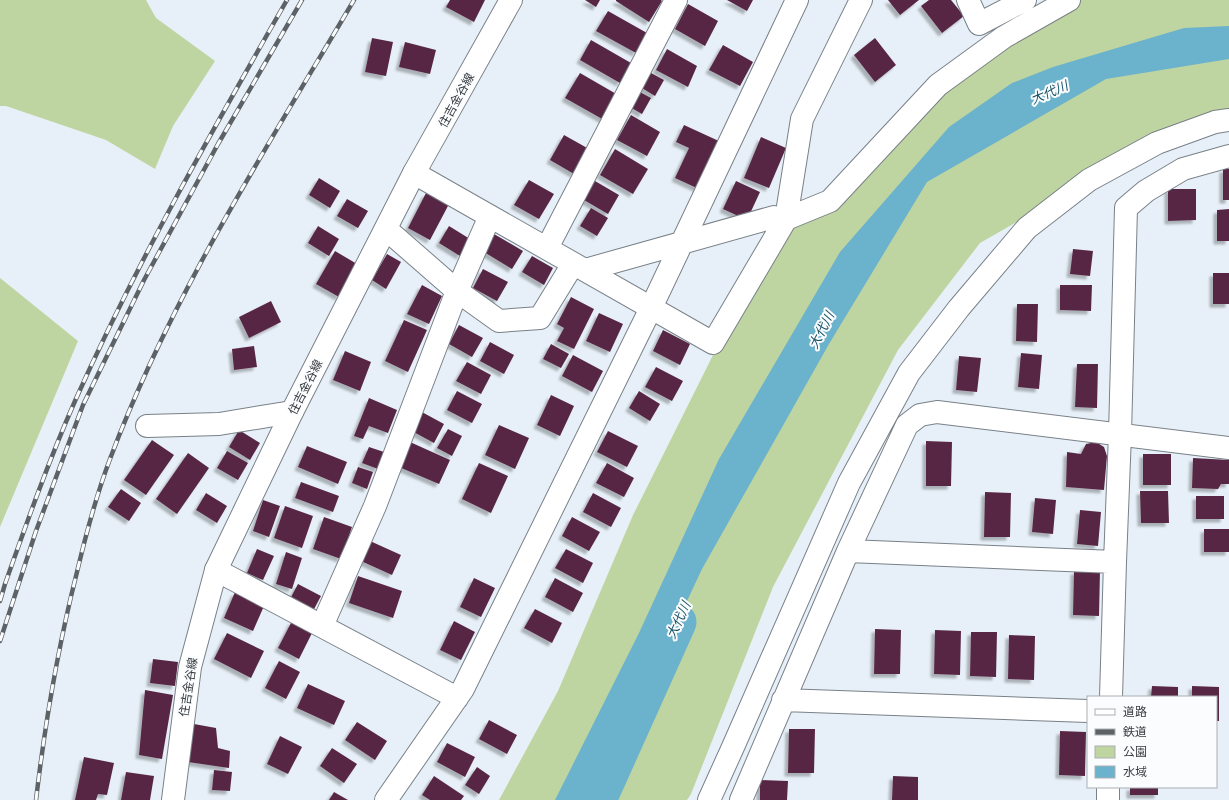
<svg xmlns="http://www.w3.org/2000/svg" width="1229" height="800" font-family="Inter,'Noto Sans JP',sans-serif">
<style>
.green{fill:#bfd5a1}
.water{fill:#6bb2cd}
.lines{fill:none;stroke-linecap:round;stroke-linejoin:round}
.river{stroke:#6bb2cd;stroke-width:39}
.building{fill:#592844;filter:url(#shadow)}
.street-casing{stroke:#798188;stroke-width:24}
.secondary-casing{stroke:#798188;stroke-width:24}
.street{stroke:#fff;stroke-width:22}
.secondary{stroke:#fff;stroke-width:22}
.rail-casing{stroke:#5d6266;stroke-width:4.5}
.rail{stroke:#fafcfe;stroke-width:3;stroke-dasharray:9;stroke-linecap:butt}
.labels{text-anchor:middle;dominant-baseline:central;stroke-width:4;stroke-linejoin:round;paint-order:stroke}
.street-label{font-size:12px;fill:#383c3f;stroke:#fafcfe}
.water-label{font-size:13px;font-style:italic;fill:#1a5367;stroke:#fafcfe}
</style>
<defs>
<filter id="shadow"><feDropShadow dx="-3.5" dy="3.5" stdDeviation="1" flood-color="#0004"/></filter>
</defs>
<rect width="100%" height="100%" fill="#e7f0f8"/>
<path class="green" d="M 0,0 L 146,0 L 156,18 L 215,61 L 173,126 L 155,169 L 106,140 L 6,106 L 0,106 Z
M 1075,0 L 1229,0 L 1229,121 L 1097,176 L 980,243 L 898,350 L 773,587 L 691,794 L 687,800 L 499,800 L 558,691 L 633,515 L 752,277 L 786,219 L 836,201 L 945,85 Z
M 0,278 L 78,341 L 0,527 Z"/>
<path class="water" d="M 1229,26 L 1229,59 L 1106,79 L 927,182 L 829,344 L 702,569 L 594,800 L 555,800 L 639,633 L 719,459 L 840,252 L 949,127 L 1012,83 L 1053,67 L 1184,28 Z"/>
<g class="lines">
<path class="river" d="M 597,800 L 677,622"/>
</g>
<path class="building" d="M 450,0 L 485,0 L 474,22 L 446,7 Z
M 585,0 L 600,0 L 596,7 Z
M 616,0 L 661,0 L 662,1 L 649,22 L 616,1 Z
M 727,0 L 753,0 L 747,11 Z
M 888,0 L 919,0 L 900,15 Z
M 929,0 L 951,0 L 964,16 L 942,33 L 921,6 Z
M 688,4 L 718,21 L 705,46 L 675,29 Z
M 608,11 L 647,33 L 636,53 L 596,31 Z
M 372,38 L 393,42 L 386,76 L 365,72 Z
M 875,38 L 896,65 L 875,82 L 854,55 Z
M 591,40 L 631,63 L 620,83 L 580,60 Z
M 405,42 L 436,50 L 430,74 L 399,67 Z
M 723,45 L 753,62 L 740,86 L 709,70 Z
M 667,49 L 697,66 L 688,87 L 656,70 Z
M 580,73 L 618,95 L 604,120 L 565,98 Z
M 651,73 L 664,80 L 655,96 L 642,88 Z
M 638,91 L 651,98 L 642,114 L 630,107 Z
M 631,115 L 660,132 L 647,156 L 617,140 Z
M 684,125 L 721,142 L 699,189 L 675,178 L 689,148 L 676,142 Z
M 564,135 L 589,149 L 574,174 L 550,160 Z
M 761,137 L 786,148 L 769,188 L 744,178 Z
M 615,149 L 648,169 L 633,194 L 600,175 Z
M 1223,169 L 1229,169 L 1229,200 L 1223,200 Z
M 319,178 L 340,191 L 330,208 L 309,195 Z
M 529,180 L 554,194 L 539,219 L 514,205 Z
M 595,181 L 619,195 L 608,214 L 584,200 Z
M 736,181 L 760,192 L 747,220 L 723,209 Z
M 1168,189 L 1196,189 L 1196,220 L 1168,221 Z
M 426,193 L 449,204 L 430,240 L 408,228 Z
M 347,199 L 368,211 L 358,228 L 337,216 Z
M 591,208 L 608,218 L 597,236 L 580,226 Z
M 1229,209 L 1229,241 L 1217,241 L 1217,210 Z
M 318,226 L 339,239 L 329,256 L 308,243 Z
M 449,226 L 470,239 L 460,256 L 439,243 Z
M 494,234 L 523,251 L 512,269 L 484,252 Z
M 1073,249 L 1093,251 L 1090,276 L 1070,274 Z
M 335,251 L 357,264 L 339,297 L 316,284 Z
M 387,254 L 401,262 L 386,289 L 372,280 Z
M 532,256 L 553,268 L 544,285 L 522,272 Z
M 483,269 L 508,282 L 497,301 L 473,288 Z
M 1213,273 L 1229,273 L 1229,304 L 1213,304 Z
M 422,285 L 442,296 L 429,324 L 407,314 Z
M 1060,285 L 1092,285 L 1091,311 L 1060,310 Z
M 571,297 L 594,309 L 574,349 L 557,341 L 564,328 L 557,324 Z
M 271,301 L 281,322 L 249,338 L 239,317 Z
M 1017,304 L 1038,304 L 1037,342 L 1016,341 Z
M 599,313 L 623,324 L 610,352 L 586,341 Z
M 404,320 L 427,330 L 408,372 L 385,361 Z
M 459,325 L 483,338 L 472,357 L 449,344 Z
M 663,330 L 690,344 L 680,365 L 653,351 Z
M 490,342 L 514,355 L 504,374 L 480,361 Z
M 551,344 L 569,354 L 561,368 L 543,359 Z
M 254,346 L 257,367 L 234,370 L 232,349 Z
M 345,351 L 371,362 L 360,391 L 333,380 Z
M 1021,353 L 1042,355 L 1039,389 L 1018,387 Z
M 573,355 L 603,371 L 592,392 L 562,376 Z
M 959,356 L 981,358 L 977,392 L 956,390 Z
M 467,362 L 491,375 L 481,394 L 456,381 Z
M 1077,364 L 1098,364 L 1097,408 L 1075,407 Z
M 656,367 L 683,381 L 672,401 L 645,387 Z
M 457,391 L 482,404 L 472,423 L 447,410 Z
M 639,391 L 660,404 L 650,421 L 629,408 Z
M 551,395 L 574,406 L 560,436 L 537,425 Z
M 369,398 L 397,410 L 388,433 L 369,426 L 363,439 L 354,436 Z
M 420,411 L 444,424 L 434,443 L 410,430 Z
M 499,425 L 529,438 L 515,469 L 485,455 Z
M 448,429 L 462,436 L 452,456 L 437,448 Z
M 239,430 L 260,443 L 250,460 L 229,447 Z
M 608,431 L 638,446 L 627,467 L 597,452 Z
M 152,440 L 174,455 L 146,495 L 124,480 Z
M 926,441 L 952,442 L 951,486 L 926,486 Z
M 410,442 L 450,460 L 439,484 L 399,467 Z
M 1096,442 L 1104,447 L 1107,456 L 1104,490 L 1066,487 L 1067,452 L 1081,454 L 1086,444 Z
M 307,446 L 347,462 L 338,484 L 298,467 Z
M 369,447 L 384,452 L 378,469 L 362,463 Z
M 227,451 L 248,463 L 238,480 L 217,468 Z
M 188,453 L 209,468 L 177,514 L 156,499 Z
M 1143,454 L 1171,454 L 1171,485 L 1143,485 Z
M 1193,458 L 1229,460 L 1229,484 L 1221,484 L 1218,489 L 1192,488 Z
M 479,463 L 508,476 L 491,513 L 462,499 Z
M 607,463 L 634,478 L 624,497 L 596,483 Z
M 358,467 L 373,472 L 367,489 L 352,483 Z
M 301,482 L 339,496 L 333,512 L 295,498 Z
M 121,489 L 141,503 L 129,521 L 108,507 Z
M 1140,491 L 1168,491 L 1169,523 L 1141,523 Z
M 985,492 L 1011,493 L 1010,537 L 984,537 Z
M 206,493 L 227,506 L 217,523 L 196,510 Z
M 593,493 L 621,508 L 611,527 L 583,512 Z
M 1196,496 L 1224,496 L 1224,519 L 1196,519 Z
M 1035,498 L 1056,500 L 1053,534 L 1032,532 Z
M 263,500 L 280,506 L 269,537 L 253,531 Z
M 285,506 L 313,516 L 302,548 L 274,538 Z
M 1080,510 L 1101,512 L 1098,546 L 1077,544 Z
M 324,517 L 352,527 L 341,559 L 313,549 Z
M 572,517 L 600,532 L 589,551 L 562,536 Z
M 1204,529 L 1229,529 L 1229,552 L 1204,552 Z
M 370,541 L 401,555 L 392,575 L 361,561 Z
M 257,549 L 274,556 L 263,580 L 247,573 Z
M 566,549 L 593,563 L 583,583 L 555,568 Z
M 286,552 L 302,558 L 292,589 L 276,584 Z
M 1074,571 L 1100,571 L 1099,616 L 1073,615 Z
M 358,576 L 402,591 L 393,618 L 349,603 Z
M 474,578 L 495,588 L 481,617 L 460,607 Z
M 555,578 L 583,593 L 573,612 L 545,597 Z
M 298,584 L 321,596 L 313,611 L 290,599 Z
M 235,592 L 264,606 L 253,631 L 224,618 Z
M 535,609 L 562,623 L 552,643 L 524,628 Z
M 292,621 L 313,631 L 299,659 L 278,648 Z
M 454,621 L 475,632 L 461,660 L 440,650 Z
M 875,629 L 901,630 L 900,674 L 874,674 Z
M 935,630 L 961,631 L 960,675 L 934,674 Z
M 971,632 L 997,632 L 996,677 L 970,676 Z
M 227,633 L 264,651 L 251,678 L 214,659 Z
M 1009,635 L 1035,636 L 1034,680 L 1008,679 Z
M 153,659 L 178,662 L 175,686 L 150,683 Z
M 279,661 L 300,672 L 286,699 L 265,688 Z
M 308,684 L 345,701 L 334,725 L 297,708 Z
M 1152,686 L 1178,687 L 1178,697 L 1151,697 Z
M 1192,686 L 1219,687 L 1219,721 L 1216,721 L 1216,697 L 1192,697 Z
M 145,690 L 173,695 L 162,759 L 139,755 Z
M 489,720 L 517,735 L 507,754 L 479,739 Z
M 357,722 L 387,741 L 375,760 L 345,740 Z
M 194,724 L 216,728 L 218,748 L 230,751 L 229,768 L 188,762 Z
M 789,729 L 815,729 L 814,773 L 788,773 Z
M 1060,731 L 1086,732 L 1085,776 L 1059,775 Z
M 280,736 L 302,747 L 288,774 L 267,764 Z
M 447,743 L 475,757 L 465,777 L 437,762 Z
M 332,748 L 357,764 L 344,783 L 320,766 Z
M 84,757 L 114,763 L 107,795 L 98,794 L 96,800 L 75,800 Z
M 477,767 L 490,776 L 479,794 L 465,785 Z
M 214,770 L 232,772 L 230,791 L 212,790 Z
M 126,772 L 154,776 L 150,800 L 121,800 Z
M 434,776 L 464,796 L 461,800 L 430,800 L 422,795 Z
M 893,776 L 918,777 L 918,800 L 892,800 Z
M 760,780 L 788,781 L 787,800 L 760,800 Z
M 1130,787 L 1158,787 L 1158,795 L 1130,795 Z
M 334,792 L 348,800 L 329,800 Z"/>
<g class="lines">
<g class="street-casing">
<path id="street" d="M 968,0 L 979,24 L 1025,0
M 414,173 L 713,343 L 786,219 L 802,119 L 861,0
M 386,229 L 457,291 L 499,321 L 540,318 L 573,264
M 547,248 L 676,0
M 585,270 L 774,217 L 786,219 L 830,201 L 938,85 L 1004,37 L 1069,0
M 147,426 L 219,424 L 292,412
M 848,551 L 1115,562
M 216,570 L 457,698
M 322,626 L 375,506 L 457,291 L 490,216
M 1111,697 L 1115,562 L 1120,434 L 1126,208 L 1146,191 L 1183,169 L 1229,156
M 783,700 L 1088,711
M 386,800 L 463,689 L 651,308 L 797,0
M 709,800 L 733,747 L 849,483 L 909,373 L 959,308 L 1027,228 L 1089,180 L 1157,143 L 1215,122 L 1229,120
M 741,800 L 848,551 L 907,425 L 920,415 L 937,412 L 1229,448
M 1108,800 L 1108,787"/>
</g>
<g class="secondary-casing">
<path id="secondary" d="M 173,800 L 190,667 L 216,570 L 292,412 L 414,173 L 511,0"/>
</g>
<use href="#street" class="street"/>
<use href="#secondary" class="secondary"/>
<g class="rail-casing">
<path id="rail" d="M 0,601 L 5,584 C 27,522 49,460 75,401 C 137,262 212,131 287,0
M 0,641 L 36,531 L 83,405 L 144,280 L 218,144 L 302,0
M 36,800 C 45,723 58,647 77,572 C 86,534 96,496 110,459 C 171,296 266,149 354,0"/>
</g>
<use href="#rail" class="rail"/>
</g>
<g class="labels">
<g class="street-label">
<text transform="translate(456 100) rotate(-61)">住吉金谷線</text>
<text transform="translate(305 387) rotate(-63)">住吉金谷線</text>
<text transform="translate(188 687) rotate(-81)">住吉金谷線</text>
</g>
<g class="water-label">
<text transform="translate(1049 92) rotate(-23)">大代川</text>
<text transform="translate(821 330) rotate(-63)">大代川</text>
<text transform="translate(678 620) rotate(-65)">大代川</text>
</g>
</g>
<rect x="1087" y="696" width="130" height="92" fill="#fafcfe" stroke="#acafb2"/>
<rect x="1095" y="709" width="20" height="6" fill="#ffffff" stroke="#acafb2"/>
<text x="1123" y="716" font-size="12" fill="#383c3f">道路</text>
<rect x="1095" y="729" width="20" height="6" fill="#5d6266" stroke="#acafb2"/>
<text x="1123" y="736" font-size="12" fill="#383c3f">鉄道</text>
<rect x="1095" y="746" width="20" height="12" fill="#bfd5a1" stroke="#acafb2"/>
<text x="1123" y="756" font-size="12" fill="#383c3f">公園</text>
<rect x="1095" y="766" width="20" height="12" fill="#6bb2cd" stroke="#acafb2"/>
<text x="1123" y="776" font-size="12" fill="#383c3f">水域</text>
</svg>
